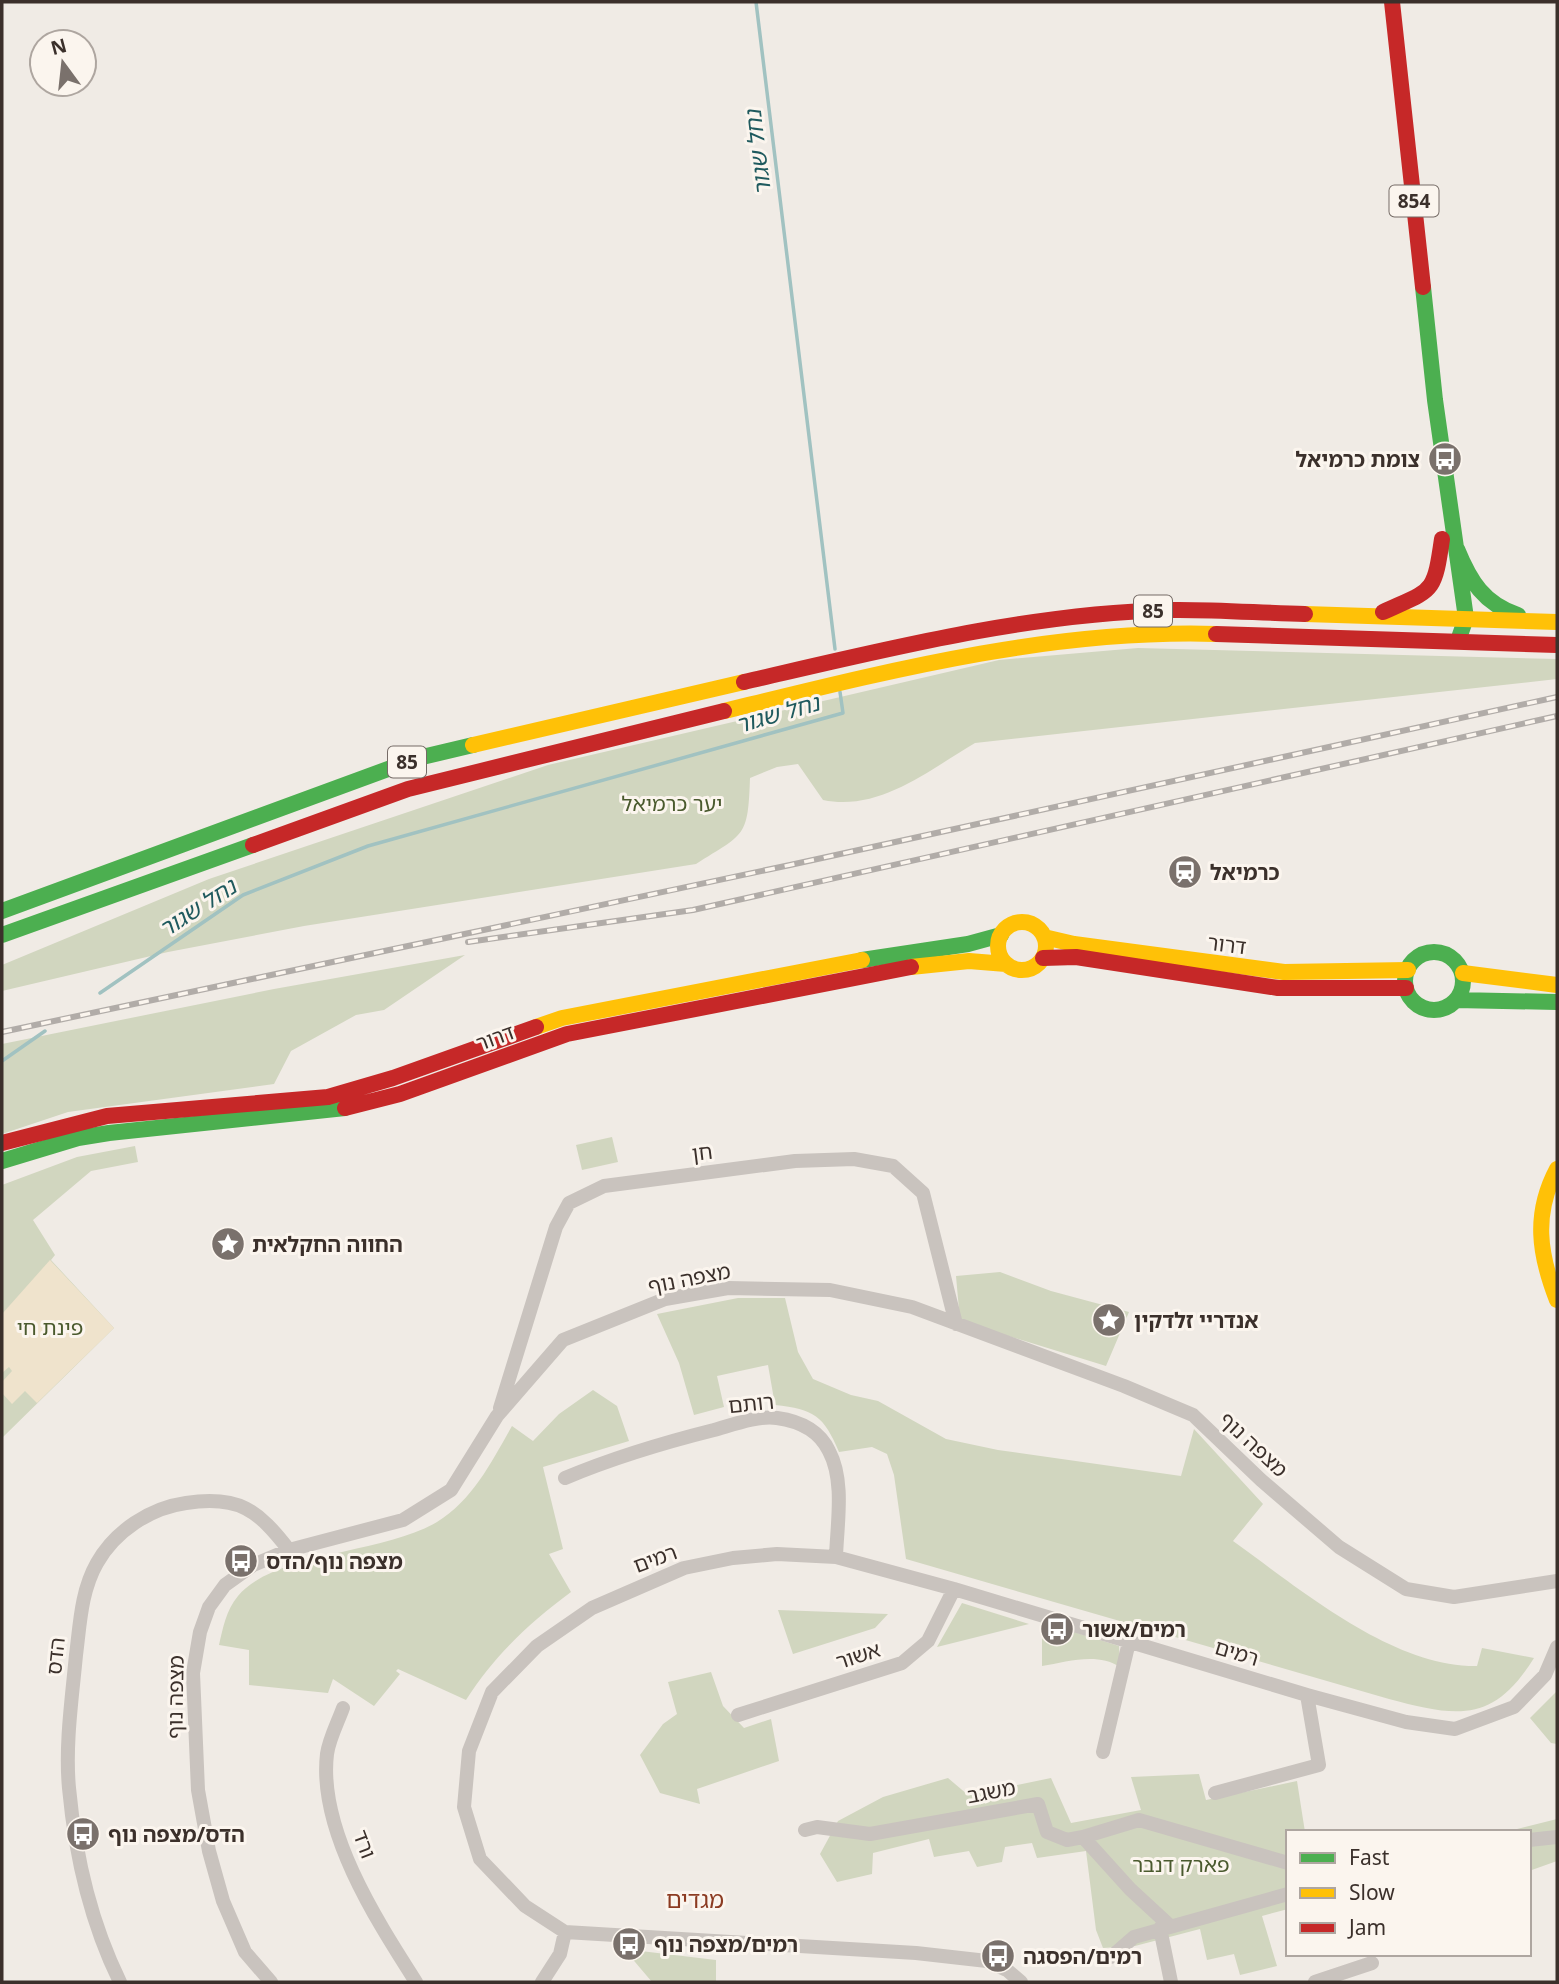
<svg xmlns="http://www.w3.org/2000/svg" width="1559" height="1984" font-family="'Noto Sans','Noto Sans Hebrew',sans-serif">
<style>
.green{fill:#d1d6bf}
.sand{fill:#efe3cc}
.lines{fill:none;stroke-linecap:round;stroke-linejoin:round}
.stream{stroke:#a1c2c1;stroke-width:3.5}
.street{stroke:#c9c3be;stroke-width:14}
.fast{stroke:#4caf50;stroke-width:16}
.slow{stroke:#ffc107;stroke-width:16}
.jam{stroke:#c62828;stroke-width:16}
.rail-casing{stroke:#b1aca8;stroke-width:6}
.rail{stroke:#fbf5ee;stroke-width:3.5;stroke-dasharray:10;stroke-linecap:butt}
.labels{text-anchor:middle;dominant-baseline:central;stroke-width:6;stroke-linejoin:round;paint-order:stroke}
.shield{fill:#fbf5ee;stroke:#756b66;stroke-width:2}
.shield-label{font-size:19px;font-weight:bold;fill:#3b302b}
.poi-label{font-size:21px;font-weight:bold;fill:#3b302b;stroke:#fbf5ee;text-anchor:start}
.park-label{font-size:21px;fill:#4a5a2e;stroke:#fbf5ee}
.street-label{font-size:21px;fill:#3b302b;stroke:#fbf5ee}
.water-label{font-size:23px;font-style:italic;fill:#1f5a5e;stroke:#fbf5ee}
.neighbourhood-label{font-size:23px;fill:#8c3b22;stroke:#fbf5ee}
</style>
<rect width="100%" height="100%" fill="#f0ebe5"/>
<path class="green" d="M 1138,648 L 1557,659 L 1557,679 L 975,743 C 929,770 879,812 823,800 L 798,764 L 777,767 L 750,778 C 748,838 745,833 696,864 L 304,926 L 168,952 L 2,991 L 2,965 L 209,879 L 548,765 L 999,660 Z
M 465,955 L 384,1010 L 356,1015 L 291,1051 L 274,1084 L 68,1112 L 2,1134 L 2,1044 L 274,989 Z
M 612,1137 L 618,1162 L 582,1170 L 576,1145 Z
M 135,1146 L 138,1162 L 91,1171 L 33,1220 L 55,1255 L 51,1260 L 114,1328 L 2,1438 L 2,1185 L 77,1157 Z
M 1000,1272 L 1051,1291 L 1129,1312 L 1106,1366 L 960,1321 L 956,1276 Z
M 738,1298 L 785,1298 L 798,1352 L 813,1379 L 851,1395 L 878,1401 L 946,1439 L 998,1450 L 1181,1476 L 1194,1429 L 1263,1504 L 1233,1541 C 1300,1589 1392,1667 1477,1666 L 1482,1648 L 1534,1658 C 1493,1724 1457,1717 1389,1699 L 906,1559 L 894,1475 L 887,1454 L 872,1447 L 839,1452 C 824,1416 814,1409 775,1405 L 768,1365 L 717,1376 L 724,1407 L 694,1415 L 679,1363 L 657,1314 Z
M 593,1390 L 617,1406 L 629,1441 L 543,1467 L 563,1549 L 549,1554 L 571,1592 C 529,1623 494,1656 466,1700 L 398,1669 L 396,1671 L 400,1674 L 374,1706 L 333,1679 L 328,1693 L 249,1685 L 249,1650 L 219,1645 C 223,1628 226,1610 238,1596 C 272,1553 386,1553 437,1522 C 473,1500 492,1461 512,1426 L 533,1441 L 559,1414 Z
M 962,1603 L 1029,1624 L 937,1647 Z
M 778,1610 L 888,1614 L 875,1628 L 793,1654 Z
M 1042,1622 L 1119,1646 L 1120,1667 C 1097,1652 1067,1662 1042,1666 Z
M 711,1672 L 723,1706 L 744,1728 L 771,1719 L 779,1761 L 697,1789 L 700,1804 L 660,1793 L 640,1755 L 663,1724 L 677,1714 L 668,1682 Z
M 1557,1691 L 1557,1744 L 1551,1743 L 1530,1718 Z
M 1199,1774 L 1206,1800 L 1297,1781 L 1305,1832 L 1288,1832 L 1288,1909 L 1262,1916 L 1277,1966 L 1240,1975 L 1234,1954 L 1207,1960 L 1200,1929 L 1135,1946 L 1103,1948 L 1096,1930 L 1086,1851 L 1037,1858 L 1032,1843 L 1005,1847 L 1002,1862 L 977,1867 L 969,1851 L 934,1857 L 929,1839 L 873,1853 L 872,1874 L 837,1882 L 820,1854 L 838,1821 L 883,1797 L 948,1778 L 968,1795 L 1051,1778 L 1071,1823 L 1141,1810 L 1131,1777 Z
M 1557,1819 L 1557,1861 L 1529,1871 L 1529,1832 L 1505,1832 Z
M 624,1949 L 716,1960 L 716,1982 L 652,1982 Z"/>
<path class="sand" d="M 50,1260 L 114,1328 L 37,1403 L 25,1391 L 12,1404 L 2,1393 L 2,1382 L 12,1371 L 9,1367 L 2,1373 L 2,1314 Z"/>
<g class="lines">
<path class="stream" d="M 756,2 L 835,649
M 100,993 L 243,895 L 368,846 L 843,713 L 840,692
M 2,1061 L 45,1031"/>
<path class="street" d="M 500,1408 L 556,1227 L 569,1203 L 604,1186 L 795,1161 L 854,1159 L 893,1166 L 923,1193 L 956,1324
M 565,1478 C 615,1457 662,1443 714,1430 C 732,1425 758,1415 777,1418 C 799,1421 819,1430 829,1451 C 845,1481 837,1524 836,1557
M 343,1708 C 338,1722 329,1739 327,1754 C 318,1830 377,1921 416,1982
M 738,1715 L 902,1663 L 928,1641 L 954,1589
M 1103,1752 L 1129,1642
M 1215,1793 L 1319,1765 L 1307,1695
M 805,1830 L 817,1827 L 870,1834 L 1038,1804 L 1047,1832 L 1067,1840 L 1083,1837 L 1130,1889 L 1169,1925
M 1083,1837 L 1139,1820 L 1288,1863
M 1529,1840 L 1557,1837
M 1160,1928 L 1171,1982
M 1111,1957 L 1134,1937 L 1288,1894
M 120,1982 C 91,1923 75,1853 69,1788 C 65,1745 72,1698 76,1655 C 80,1624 81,1591 97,1563 C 115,1531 150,1508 186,1503 C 239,1495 258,1510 289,1550
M 271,1982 L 245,1952 L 223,1901 L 209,1851 L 198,1790 L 193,1673 L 200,1632 L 209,1607 L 225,1585 L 253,1565 L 289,1550 L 403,1520 L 451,1490 L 497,1416 L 563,1340 L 665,1299 L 728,1288 L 830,1290 L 912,1307 L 1124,1386 L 1193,1415 L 1261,1480 L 1339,1547 L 1406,1589 L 1454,1597 L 1557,1581
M 542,1982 L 560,1954 L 565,1932
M 1021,1982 L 1007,1970 L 987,1961 L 916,1953 L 565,1932 L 525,1906 L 480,1859 L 464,1807 L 469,1751 L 492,1692 L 537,1646 L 592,1608 L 684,1568 L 733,1558 L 777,1554 L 836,1557 L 954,1589 L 1307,1695 L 1406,1722 L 1455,1729 L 1514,1707 L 1545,1675 L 1557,1647
M 1315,1982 L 1372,1963"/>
<path class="fast" d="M 1423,287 L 1435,400 L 1466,618 L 1460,635
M 1457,549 C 1470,581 1484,604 1518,615
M 2,911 L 418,758 L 473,745
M 2,935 L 253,845
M1405 981a29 29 0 1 1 58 0a29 29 0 1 1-58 0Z
M 862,960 L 968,944 L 1001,935
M 1456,1000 L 1557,1002
M 2,1161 L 78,1138 L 109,1133 L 345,1108"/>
<path class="slow" d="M 1305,614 L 1557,622
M 724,711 C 884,672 1049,629 1216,634
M 473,745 L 744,682
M998 946a24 24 0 1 1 48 0a24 24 0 1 1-48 0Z
M 1044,937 L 1074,944 L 1284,972 L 1408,970
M 911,967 L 969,961 L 1006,964
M 1463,973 L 1557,985
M 536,1027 L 562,1018 L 862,960
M 1557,1169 C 1533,1214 1539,1254 1557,1300"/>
<path class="jam" d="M 1392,2 L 1423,287
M 1383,612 C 1433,589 1434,595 1442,539
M 1216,634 L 1557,645
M 744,682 C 883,650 1024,614 1167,610 C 1213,609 1259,613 1305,614
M 253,845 L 408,789 L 724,711
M 1043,958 L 1076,957 L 1278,988 L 1406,988
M 345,1108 L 400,1094 L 567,1034 L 911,967
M 2,1143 L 107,1116 L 328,1097 L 393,1078 L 536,1027"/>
<g class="rail-casing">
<path id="rail" d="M 468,942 L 693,910 L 1557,716
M 2,1032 L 790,865 L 1557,697"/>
</g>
<use href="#rail" class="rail"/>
</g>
<defs>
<g id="bus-disc" transform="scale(1.75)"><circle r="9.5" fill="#7a716c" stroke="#fbf5ee"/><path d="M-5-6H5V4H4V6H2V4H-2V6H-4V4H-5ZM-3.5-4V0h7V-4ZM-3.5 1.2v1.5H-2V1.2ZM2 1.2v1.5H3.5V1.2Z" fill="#fff"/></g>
<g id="station-disc" transform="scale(1.75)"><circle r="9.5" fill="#7a716c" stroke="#fbf5ee"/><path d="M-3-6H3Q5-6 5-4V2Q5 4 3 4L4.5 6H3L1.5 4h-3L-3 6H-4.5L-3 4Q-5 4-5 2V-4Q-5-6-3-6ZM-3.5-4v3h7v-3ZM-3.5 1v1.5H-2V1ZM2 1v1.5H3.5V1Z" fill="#fff"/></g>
<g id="sight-disc" transform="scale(1.75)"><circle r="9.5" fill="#7a716c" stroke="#fbf5ee"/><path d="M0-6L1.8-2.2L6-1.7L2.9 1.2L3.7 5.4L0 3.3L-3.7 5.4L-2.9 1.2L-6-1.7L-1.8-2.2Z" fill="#fff"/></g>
</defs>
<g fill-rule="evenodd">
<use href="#bus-disc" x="1445" y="459"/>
<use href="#station-disc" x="1185" y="872"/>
<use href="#sight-disc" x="228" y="1244"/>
<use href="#sight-disc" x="1109" y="1320"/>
<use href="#bus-disc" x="241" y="1561"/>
<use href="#bus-disc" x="1057" y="1629"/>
<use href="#bus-disc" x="83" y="1834"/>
<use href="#bus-disc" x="629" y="1944"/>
<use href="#bus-disc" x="998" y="1956"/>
</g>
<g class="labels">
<g class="shield">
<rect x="1389.5" y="185.5" width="49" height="31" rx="5"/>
<rect x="1134" y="595.5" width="38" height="31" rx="5"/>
<rect x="388" y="746.5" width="38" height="31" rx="5"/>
</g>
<g class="shield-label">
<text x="1414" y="201">854</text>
<text x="1153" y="611">85</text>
<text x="407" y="762">85</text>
</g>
<g class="poi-label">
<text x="1420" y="459" text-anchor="end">צומת כרמיאל</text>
<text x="1210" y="872">כרמיאל</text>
<text x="252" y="1244">החווה החקלאית</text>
<text x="1134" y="1320">אנדריי זלדקין</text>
<text x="266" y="1561">מצפה נוף/הדס</text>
<text x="1082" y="1629">רמים/אשור</text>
<text x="108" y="1834">הדס/מצפה נוף</text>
<text x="654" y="1944">רמים/מצפה נוף</text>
<text x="1023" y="1956">רמים/הפסגה</text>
</g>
<g class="park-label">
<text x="672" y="803">יער כרמיאל</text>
<text x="50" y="1327">פינת חי</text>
<text x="1181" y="1864">פארק דנבר</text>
</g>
<g class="street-label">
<text transform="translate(1227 944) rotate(7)">דרור</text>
<text transform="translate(495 1037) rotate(-20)">דרור</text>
<text transform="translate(702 1152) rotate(-7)">חן</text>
<text transform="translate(689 1278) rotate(-11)">מצפה נוף</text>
<text transform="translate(751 1403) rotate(-6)">רותם</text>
<text transform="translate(1254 1444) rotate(43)">מצפה נוף</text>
<text transform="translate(655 1558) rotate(-20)">רמים</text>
<text transform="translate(1237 1652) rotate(17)">רמים</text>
<text transform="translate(858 1655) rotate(-18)">אשור</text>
<text transform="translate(55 1656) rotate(-84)">הדס</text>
<text transform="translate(175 1697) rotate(-89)">מצפה נוף</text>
<text transform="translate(991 1791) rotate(-11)">משגב</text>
<text transform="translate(365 1844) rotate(69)">ורד</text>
</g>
<g class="water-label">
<text transform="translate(757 153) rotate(-97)">נחל שגור</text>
<text transform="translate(777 713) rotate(-16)">נחל שגור</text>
<text transform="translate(197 907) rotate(-33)">נחל שגור</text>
</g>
<g class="neighbourhood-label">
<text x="695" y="1899">מגדים</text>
</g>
</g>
<rect width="1559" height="1984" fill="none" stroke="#3b302b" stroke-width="7"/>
<rect x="1286" y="1830" width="245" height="126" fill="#fbf5ee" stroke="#aea6a0" stroke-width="2"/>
<rect x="1300" y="1853" width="35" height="10" fill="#4caf50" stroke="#aea6a0" stroke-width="2"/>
<text x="1349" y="1865" font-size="21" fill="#3b302b">Fast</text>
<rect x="1300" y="1888" width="35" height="10" fill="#ffc107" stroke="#aea6a0" stroke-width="2"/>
<text x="1349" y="1900" font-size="21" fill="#3b302b">Slow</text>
<rect x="1300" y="1923" width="35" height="10" fill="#c62828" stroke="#aea6a0" stroke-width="2"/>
<text x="1349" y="1935" font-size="21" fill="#3b302b">Jam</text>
<g transform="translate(63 63) rotate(345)"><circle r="33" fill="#fbf5ee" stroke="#aea6a0" stroke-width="2"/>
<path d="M0-5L12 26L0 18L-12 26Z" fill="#7a716c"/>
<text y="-10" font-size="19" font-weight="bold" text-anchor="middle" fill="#3b302b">N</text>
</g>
</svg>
